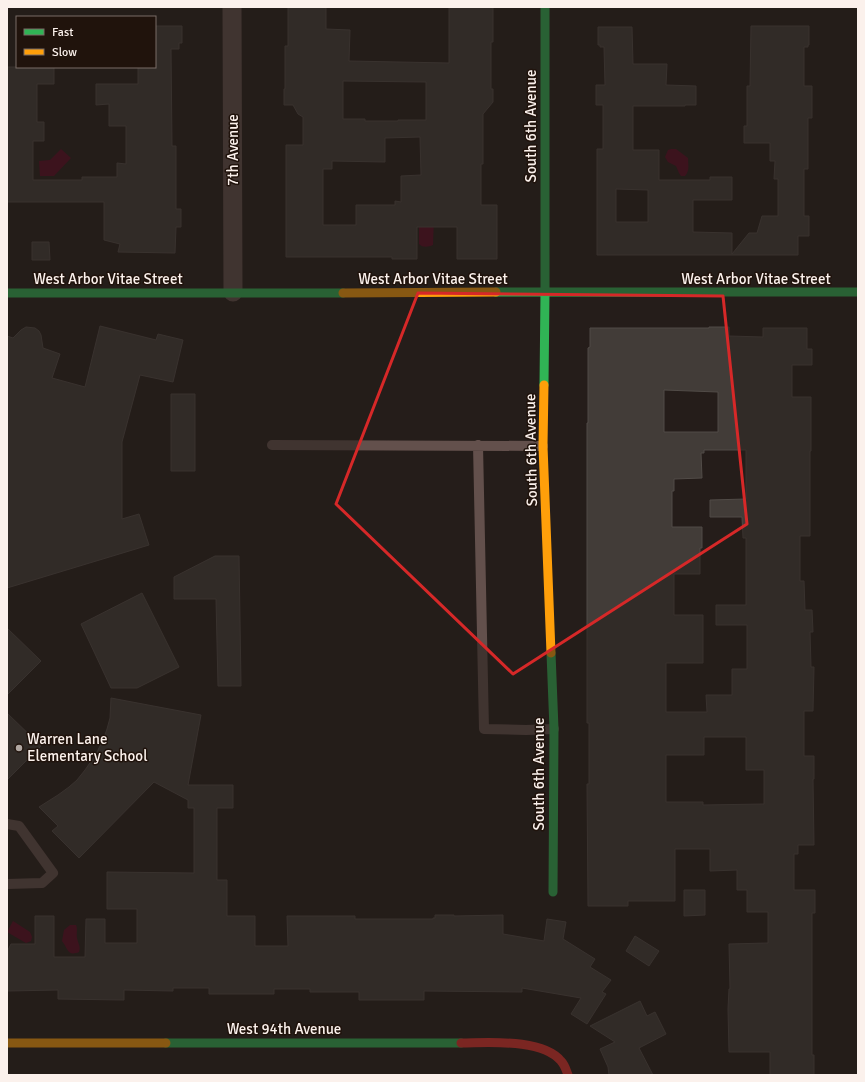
<svg xmlns="http://www.w3.org/2000/svg" width="865" height="1082" font-family="Signika,sans-serif">
<style>
.water{fill:#5a0723}
.building{fill:#423c38;stroke:#514b47;fill-rule:evenodd}
.lines{fill:none;stroke-linecap:round;stroke-linejoin:round}
.lane{stroke:#63504c;stroke-width:10}
.street{stroke:#63504c;stroke-width:19}
.fast{stroke:#30b455;stroke-width:9}
.slow{stroke:#ff9f0a;stroke-width:9}
.jam{stroke:#e5322d;stroke-width:9}
.marked{fill:none;stroke:#d62828;stroke-width:3;stroke-linejoin:round}
.poi-dot{fill:#b0a7a2;stroke:#20130c;stroke-width:1.5}
.labels{text-anchor:middle;dominant-baseline:central;stroke-width:3;stroke-linejoin:round;paint-order:stroke}
.street-label{font-size:15px;fill:#fbf1ec;stroke:#20130c}
.poi-label{font-size:15px;fill:#fbf1ec;stroke:#20130c;text-anchor:start}
</style>
<rect width="100%" height="100%" fill="#251d1a"/>
<path class="water" d="M 61,149 L 71,158 L 54,176 L 40,176 L 39,161 L 50,160 Z
M 671,149 L 676,149 L 688,158 C 688,165 690,170 685,176 L 681,176 L 679,173 L 676,166 L 668,162 L 665,157 L 668,150 Z
M 419,215 L 434,216 L 433,245 C 428,247 423,248 419,244 Z
M 13,921 L 30,932 L 32,937 L 31,941 L 26,943 L 7,932 Z
M 70,925 L 76,925 C 78,930 76,933 77,938 C 78,944 81,946 79,952 C 67,957 68,948 62,941 L 64,930 Z"/>
<path class="building" d="M 288,7 L 326,7 L 326,29 L 350,30 L 349,61 L 449,63 L 449,7 L 493,7 L 493,42 L 491,42 L 491,89 L 493,89 L 493,102 L 483,114 L 483,164 L 481,164 L 481,205 L 497,205 L 497,259 L 457,259 L 457,227 L 417,227 L 417,259 L 392,259 L 392,257 L 286,257 L 286,145 L 303,145 L 303,117 L 298,114 L 293,105 L 284,105 L 284,89 L 285,89 L 285,46 L 288,46 ZM 343,81 L 426,82 L 426,120 L 398,120 L 398,121 L 365,121 L 365,119 L 343,119 ZM 420,137 L 421,175 L 401,176 L 401,202 L 395,201 L 395,205 L 356,205 L 356,225 L 323,225 L 323,169 L 332,169 L 332,161 L 385,162 L 385,138 Z
M 155,26 L 182,26 L 182,43 L 179,43 L 179,49 L 171,49 L 172,146 L 176,146 L 176,209 L 181,209 L 181,227 L 176,227 L 175,253 L 118,252 L 120,244 L 104,240 L 104,202 L 7,202 L 7,67 L 54,67 L 54,84 L 37,84 L 37,122 L 44,122 L 44,141 L 33,141 L 33,180 L 82,180 L 82,177 L 117,177 L 117,163 L 126,164 L 126,126 L 109,126 L 109,104 L 96,105 L 96,84 L 138,84 L 138,67 L 155,67 Z
M 751,26 L 809,26 L 809,45 L 808,45 L 808,47 L 804,47 L 804,86 L 812,86 L 812,118 L 808,118 L 808,169 L 804,169 L 804,216 L 809,216 L 809,236 L 798,236 L 798,255 L 597,255 L 597,149 L 603,149 L 603,105 L 596,105 L 596,85 L 605,85 L 604,47 L 600,47 L 600,45 L 598,45 L 598,27 L 632,27 L 633,64 L 667,64 L 666,85 L 696,86 L 696,105 L 685,105 L 685,106 L 633,106 L 633,150 L 659,150 L 659,180 L 710,180 L 710,177 L 732,177 L 732,200 L 693,200 L 693,232 L 732,233 L 732,254 L 749,233 L 757,233 L 762,216 L 778,216 L 778,179 L 774,179 L 775,161 L 770,161 L 770,143 L 744,143 L 744,126 L 747,126 L 747,86 L 750,86 ZM 616,189 L 648,190 L 648,222 L 616,222 Z
M 32,242 L 49,242 L 50,260 L 32,260 Z
M 100,326 L 156,340 L 158,334 L 183,340 L 173,382 L 140,375 L 122,442 L 122,519 L 139,514 L 149,545 L 7,588 L 7,336 L 13,338 L 21,330 L 26,327 L 35,328 L 39,331 L 41,335 L 43,348 L 60,354 L 52,378 L 85,387 Z
M 709,327 L 729,327 L 729,336 L 763,337 L 763,328 L 807,328 L 807,349 L 812,349 L 812,365 L 792,365 L 792,397 L 811,397 L 811,451 L 810,451 L 810,536 L 800,536 L 800,581 L 804,581 L 805,610 L 812,610 L 813,632 L 810,632 L 811,667 L 814,667 L 813,711 L 804,711 L 804,756 L 814,756 L 814,779 L 813,779 L 814,845 L 798,845 L 798,854 L 794,854 L 794,890 L 815,890 L 815,913 L 812,913 L 812,1055 L 814,1055 L 814,1075 L 770,1075 L 770,1052 L 729,1052 L 728,1009 L 729,989 L 730,989 L 729,944 L 768,943 L 768,912 L 747,912 L 747,890 L 737,890 L 737,870 L 710,871 L 710,849 L 675,849 L 675,901 L 628,901 L 628,906 L 588,906 L 587,784 L 589,784 L 589,723 L 587,723 L 587,423 L 588,423 L 588,348 L 590,347 L 590,328 L 709,328 ZM 664,390 L 718,392 L 718,432 L 664,432 ZM 704,450 L 746,450 L 746,499 L 710,500 L 710,517 L 742,517 L 743,538 L 746,538 L 746,605 L 716,605 L 716,625 L 747,625 L 747,669 L 732,669 L 732,695 L 706,695 L 707,712 L 666,712 L 666,663 L 703,663 L 703,615 L 674,615 L 674,574 L 700,574 L 700,548 L 702,548 L 702,527 L 672,527 L 672,491 L 674,491 L 674,479 L 702,478 L 701,453 L 704,453 ZM 704,737 L 746,737 L 746,770 L 764,770 L 764,804 L 703,805 L 703,802 L 666,802 L 666,755 L 704,755 Z
M 171,394 L 195,394 L 195,471 L 171,471 Z
M 215,556 L 239,556 L 241,686 L 218,686 L 216,599 L 174,599 L 174,577 Z
M 142,593 L 179,667 L 137,688 L 111,688 L 81,624 Z
M 7,628 L 41,661 L 7,695 Z
M 111,698 L 201,715 L 188,785 L 233,785 L 233,808 L 217,808 L 217,880 L 227,880 L 227,916 L 255,916 L 255,946 L 288,946 L 287,916 L 355,916 L 355,919 L 433,919 L 433,918 L 435,918 L 435,915 L 454,915 L 454,916 L 503,915 L 503,934 L 544,941 L 547,919 L 566,922 L 563,939 L 595,959 L 590,967 L 611,980 L 602,992 L 606,994 L 587,1024 L 571,1014 L 581,998 L 522,988 L 522,992 L 424,991 L 424,1000 L 359,1000 L 359,992 L 310,992 L 310,989 L 274,989 L 274,994 L 209,994 L 209,988 L 173,988 L 173,991 L 124,990 L 124,1000 L 58,999 L 58,990 L 8,991 L 8,950 L 11,944 L 35,944 L 35,916 L 54,916 L 54,957 L 85,957 L 86,919 L 105,919 L 105,943 L 137,943 L 137,909 L 107,909 L 107,872 L 194,873 L 194,808 L 188,808 L 188,800 L 154,782 L 79,858 L 52,831 L 58,826 L 39,807 L 58,795 L 69,787 L 77,780 L 85,770 L 96,754 L 103,740 L 107,729 L 110,718 Z
M 7,713 L 41,746 L 7,780 Z
M 684,890 L 705,890 L 705,915 L 684,916 Z
M 635,936 L 659,951 L 649,966 L 626,951 Z
M 640,1001 L 647,1016 L 655,1012 L 666,1034 L 639,1048 L 653,1075 L 609,1075 L 608,1067 L 600,1049 L 615,1042 L 590,1026 Z"/>
<g class="lines">
<path class="lane" d="M 272,445 L 543,446
M 478,445 L 484,729 L 526,730 L 554,729
M 7,824 L 19,826 L 53,873 L 42,883 L 7,884"/>
<path class="street" d="M 232,7 L 233,292"/>
<path class="fast" d="M 496,292 L 858,292
M 7,293 L 343,293
M 544,385 L 545,293 L 545,7
M 551,653 L 554,729 L 553,892
M 166,1043 L 461,1043"/>
<path class="slow" d="M 343,293 L 496,292
M 544,385 L 543,446 L 551,653
M 7,1043 L 166,1043"/>
<path class="jam" d="M 461,1043 C 488,1043 542,1038 561,1061 C 565,1065 566,1070 568,1075"/>
</g>
<path d="M0 0H865V1082H0ZM 418,293 L 723,296 L 747,524 L 513,674 L 336,504 Z" fill="#251d1a" fill-opacity=".55" fill-rule="evenodd"/>
<path class="marked" d="M 418,293 L 723,296 L 747,524 L 513,674 L 336,504 Z"/>
<circle class="poi-dot" cx="19" cy="748" r="4"/>
<g class="labels">
<g class="street-label">
<text transform="translate(531 126) rotate(-90)">South 6th Avenue</text>
<text transform="translate(233 150) rotate(-90)">7th Avenue</text>
<text x="108" y="279">West Arbor Vitae Street</text>
<text x="433" y="279">West Arbor Vitae Street</text>
<text x="756" y="279">West Arbor Vitae Street</text>
<text transform="translate(531 450) rotate(-91)">South 6th Avenue</text>
<text transform="translate(539 774) rotate(-90)">South 6th Avenue</text>
<text x="284" y="1029">West 94th Avenue</text>
</g>
<g class="poi-label">
<text x="27" y="739">Warren Lane<tspan x="27" dy="17">Elementary School</tspan></text>
</g>
</g>
<rect width="865" height="1082" fill="none" stroke="#fbf1ec" stroke-width="16"/>
<rect x="16" y="16" width="140" height="52" fill="#20130c" stroke="#786c66"/>
<rect x="24" y="29" width="20" height="6" fill="#30b455" stroke="#786c66"/>
<text x="52" y="36" font-size="12" fill="#fbf1ec">Fast</text>
<rect x="24" y="49" width="20" height="6" fill="#ff9f0a" stroke="#786c66"/>
<text x="52" y="56" font-size="12" fill="#fbf1ec">Slow</text>
</svg>
